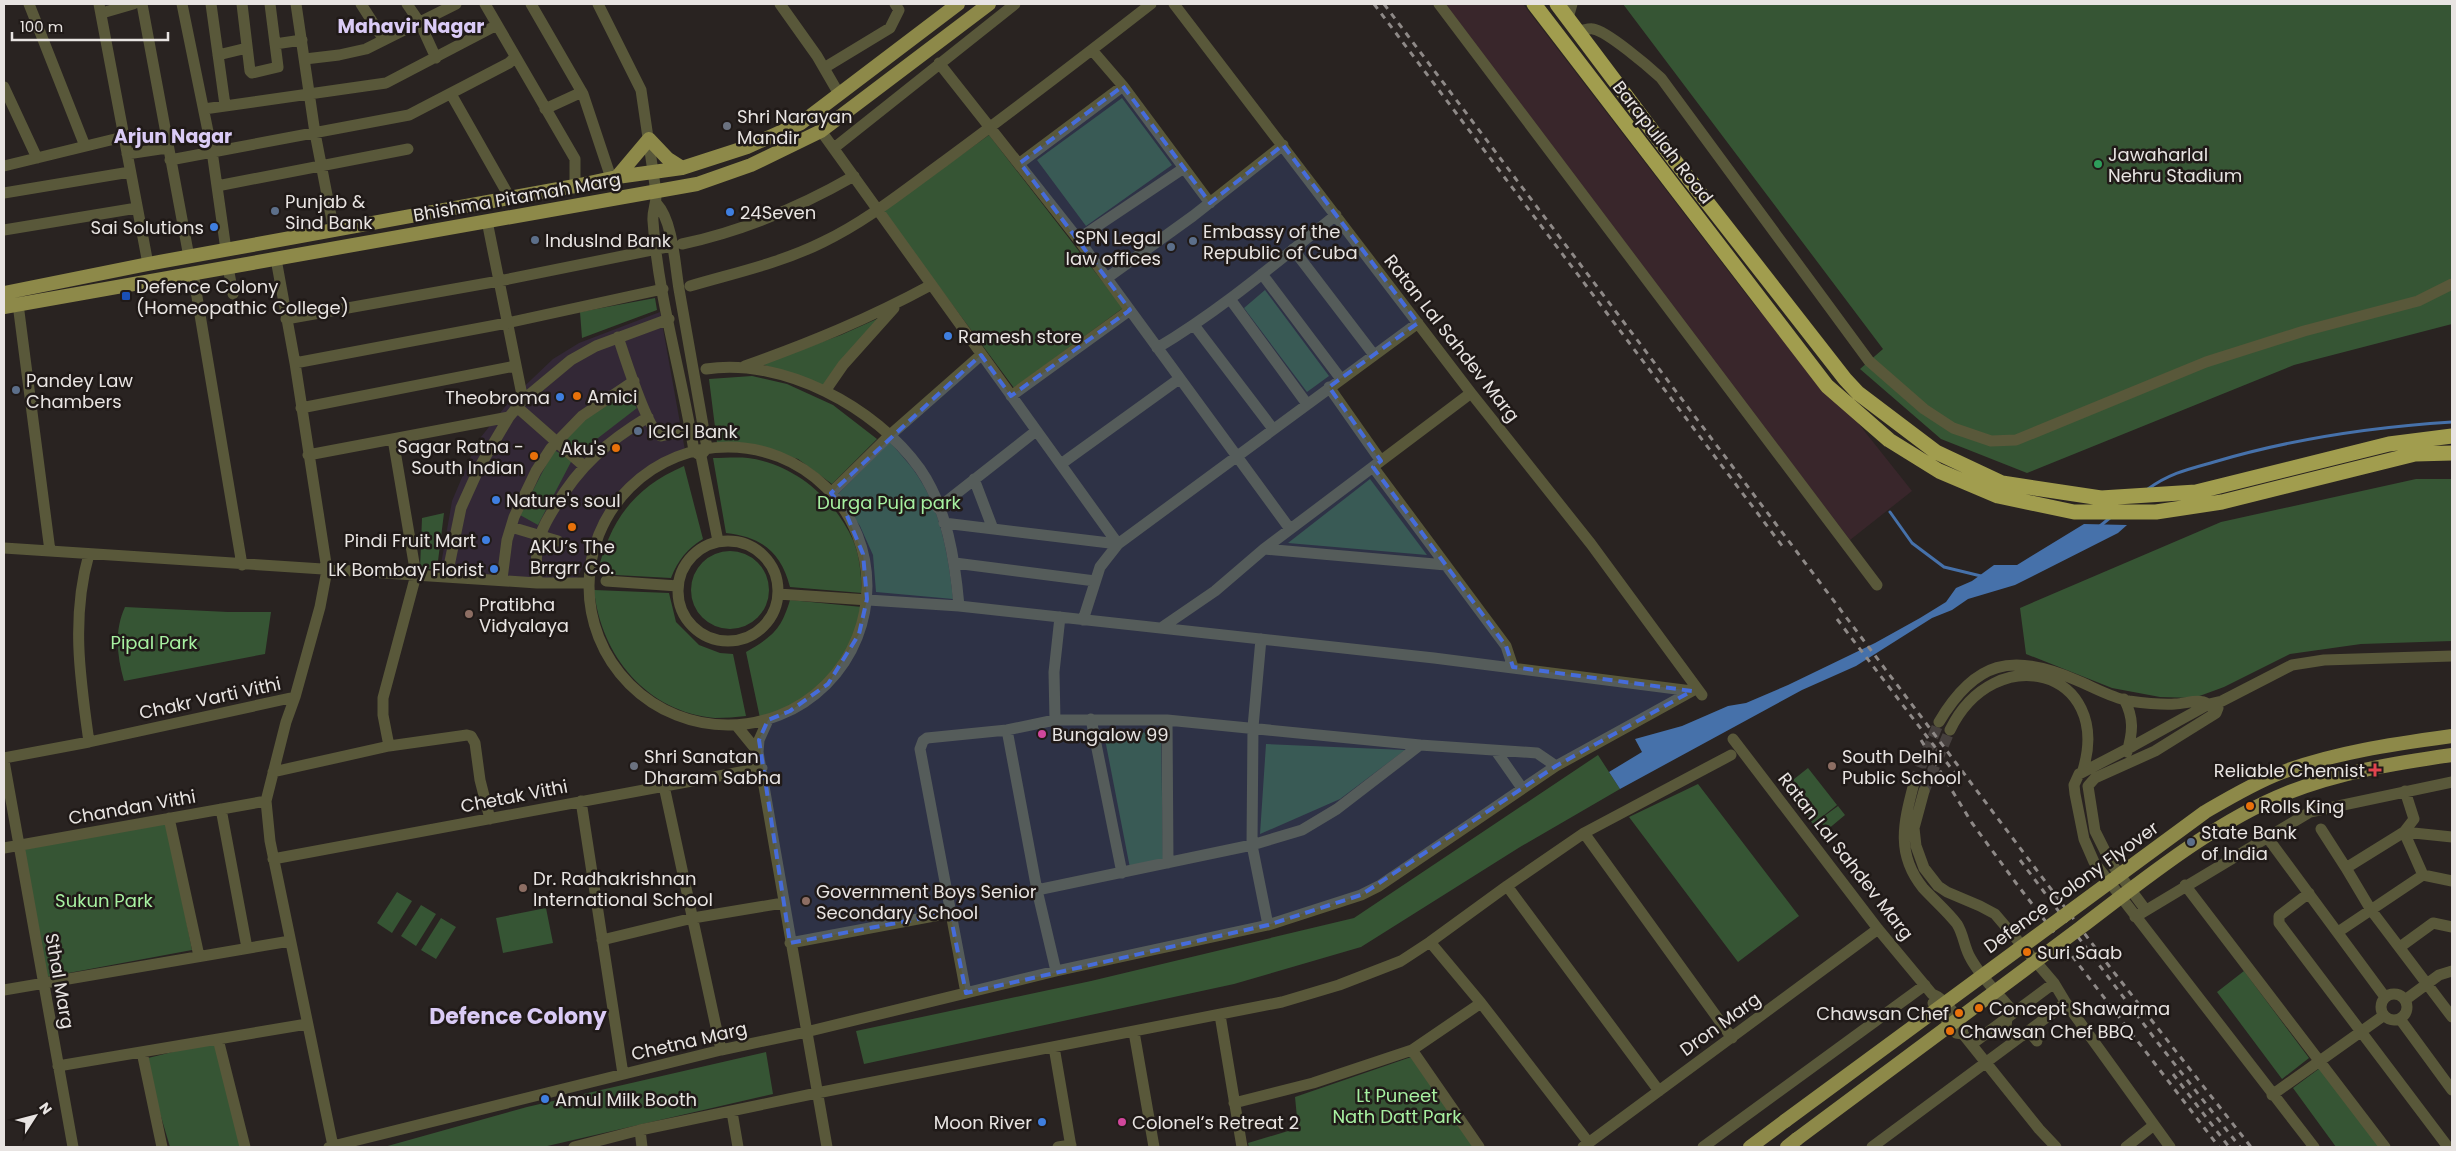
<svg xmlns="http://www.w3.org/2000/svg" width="2456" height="1151" font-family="Poppins,sans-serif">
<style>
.commercial{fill:#332836}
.industrial{fill:#39262b}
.green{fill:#365534}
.water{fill:#4671aa}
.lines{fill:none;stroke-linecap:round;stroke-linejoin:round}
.stream{stroke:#4671aa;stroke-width:3}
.minor-tunnel{stroke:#46403e;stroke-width:11;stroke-dasharray:11 5.5;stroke-linecap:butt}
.minor{stroke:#59583a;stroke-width:11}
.major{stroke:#8d8949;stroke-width:14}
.highway{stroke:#a19d4e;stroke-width:15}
.rail{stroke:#8e8987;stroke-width:3;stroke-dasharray:6 6;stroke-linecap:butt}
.major-bridge{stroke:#8d8949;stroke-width:14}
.marked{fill:#466cda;fill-opacity:0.2;stroke:#466cda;stroke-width:4;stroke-dasharray:10 6;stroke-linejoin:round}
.worship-dot{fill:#6b7280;stroke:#201a18;stroke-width:2}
.leisure-dot{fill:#2e9e5b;stroke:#201a18;stroke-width:2}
.service-dot{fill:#5c6f8a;stroke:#201a18;stroke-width:2}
.shop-dot{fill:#3f7fe0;stroke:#201a18;stroke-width:2}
.transit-dot{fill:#1a4fb4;stroke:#201a18;stroke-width:2}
.food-dot{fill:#e8710a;stroke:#201a18;stroke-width:2}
.education-dot{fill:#8d6e63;stroke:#201a18;stroke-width:2}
.hotel-dot{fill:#d1479c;stroke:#201a18;stroke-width:2}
.health-dot{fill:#e0444e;stroke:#201a18;stroke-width:2}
.labels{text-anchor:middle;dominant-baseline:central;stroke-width:5;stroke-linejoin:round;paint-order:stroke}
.poi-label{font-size:18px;fill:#e8e4e2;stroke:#201a18;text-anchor:start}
.street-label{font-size:18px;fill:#e8e4e2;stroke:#201a18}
.park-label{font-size:18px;fill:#a7f1a1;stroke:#201a18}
.neighbourhood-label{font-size:19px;font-weight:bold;fill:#dacbf6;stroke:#201a18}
.district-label{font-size:22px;font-weight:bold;fill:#dacbf6;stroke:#201a18}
</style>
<rect width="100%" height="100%" fill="#292321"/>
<path class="commercial" d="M 660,312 L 686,456 L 649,473 L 613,507 L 574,584 L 439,576 L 452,501 L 477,442 L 512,398 L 553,359 L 579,343 Z"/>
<path class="industrial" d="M 1440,4 L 1523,4 L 1759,311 L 1765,306 L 1912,491 L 1850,540 Z"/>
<path class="green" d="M 1623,4 L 2452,4 L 2452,324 L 2294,365 L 2027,473 L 1941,439 L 1860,369 L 1883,349 Z
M 1122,98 L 1172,165 L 1086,226 L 1037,160 Z
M 989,135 L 1123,308 L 1014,388 L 883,211 Z
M 1265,290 L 1329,376 L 1307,392 L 1244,308 Z
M 655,298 L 657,310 L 582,338 L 580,312 Z
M 879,318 L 824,386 L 761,364 L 841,335 Z
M 752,376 L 787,384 L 833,405 L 877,439 L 832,484 L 798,459 L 758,447 L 717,443 L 709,379 Z
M 624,390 L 637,408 L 576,455 L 562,438 Z
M 890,442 C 900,454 911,465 919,478 C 941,511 949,560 953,599 L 876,592 L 873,555 L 860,526 L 838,494 Z
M 554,450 L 572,460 L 538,525 L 520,515 Z
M 713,458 C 724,458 737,457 748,458 C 794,464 834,498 853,540 C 860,556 861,575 862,593 L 790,587 C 781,552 762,537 726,533 Z
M 684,466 L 703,539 C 687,549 678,560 671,578 L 597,574 C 610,521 633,488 684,466 Z
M 1370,479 L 1427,555 L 1288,543 Z
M 2416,479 L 2452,479 L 2452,641 L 2361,644 L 2290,654 L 2224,687 L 2194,698 L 2160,697 L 2112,688 L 2026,654 L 2020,608 L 2221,522 Z
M 444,513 L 437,569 L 420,569 L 422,518 Z
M691 590a39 39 0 1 1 78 0a39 39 0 1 1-78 0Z
M 594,590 L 669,593 L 676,622 L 699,645 L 720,653 L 733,654 L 746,716 C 736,717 725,718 715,718 C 647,712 601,656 594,590 Z
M 790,600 L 862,607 C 859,618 857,630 853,641 C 837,679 800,707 760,718 L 746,652 C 773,636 781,630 790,600 Z
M 125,607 L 228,612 L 271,612 L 265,654 L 124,681 C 117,656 114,631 125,607 Z
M 1103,729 L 1161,734 L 1163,860 L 1130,868 Z
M 1266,744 L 1405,750 L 1340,799 L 1260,834 Z
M 1598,755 L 1620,789 L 1520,847 L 1361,947 L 1234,984 L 864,1064 L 856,1031 L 1091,981 L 1354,918 Z
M 1808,768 L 1837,805 L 1813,824 L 1784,787 Z
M 1698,784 L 1799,916 L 1738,962 L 1629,817 Z
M 1838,806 L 1845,815 L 1827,830 L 1819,820 Z
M 167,822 L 192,950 L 47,977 L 22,849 Z
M 397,892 L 412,901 L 392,933 L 377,923 Z
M 421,905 L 436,914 L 416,946 L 401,936 Z
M 546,908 L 553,943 L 503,953 L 496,918 Z
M 441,918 L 456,927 L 436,959 L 421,950 Z
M 2244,971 L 2309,1058 L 2282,1079 L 2217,992 Z
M 217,1041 L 244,1147 L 170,1147 L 144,1059 Z
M 766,1052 L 773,1094 L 543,1147 L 384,1147 L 527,1107 Z
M 1414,1056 L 1475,1147 L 1249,1147 L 1248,1143 L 1298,1128 L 1295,1097 Z
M 2320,1068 L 2379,1147 L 2336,1147 L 2293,1088 Z"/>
<path class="water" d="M 2084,524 L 2127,525 L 2118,533 L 2015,585 L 1968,599 L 1952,610 L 1932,618 L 1856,666 L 1802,690 L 1620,789 L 1609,772 L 1642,752 L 1635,739 L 1682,726 L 1728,706 L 1746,703 L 1788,685 L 1875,643 L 1920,618 L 1946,602 L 1956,588 L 1972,581 L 1994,565 L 2017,565 Z"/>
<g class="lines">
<path class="stream" d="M 2148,489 C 2170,473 2189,469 2214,462 C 2291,439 2373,427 2452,422
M 1890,512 L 1912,543 L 1944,567 L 1981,576
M 2100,526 L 2111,517"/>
<path class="minor-tunnel" d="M 1914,783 L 1939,722
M 1924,791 L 1950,730"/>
<path class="minor" d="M 29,4 L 85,146
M 99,4 L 148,264
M 142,4 L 189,257
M 182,4 L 212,151 L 226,250
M 211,4 L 225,105
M 242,4 L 250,71 L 252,73 L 278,67 L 270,4
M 296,4 L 315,133 L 334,231
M 361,4 L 384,40
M 407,4 L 420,23 L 436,58
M 485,4 L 575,159 L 575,186
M 531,4 L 583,94 L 611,178
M 598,4 L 641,90 L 656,192 C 657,204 652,210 653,221 C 658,298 682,374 694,451 L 701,456 L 718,541
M 780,4 L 817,56 L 839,94
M 1174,4 L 1471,393 L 1591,544 L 1702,695
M 1439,4 L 1877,585
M 102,13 L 133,4
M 1568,18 L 1572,4
M 1578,31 C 1582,31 1589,28 1593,29 C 1607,31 1649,67 1661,78 L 1869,361 L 1924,409 L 1953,428 L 1991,441 L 2016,440 L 2206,362 L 2304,331 L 2418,301 L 2452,284
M 275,44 L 302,40
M 1092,50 L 1123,86
M 218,55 L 247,48
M 305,59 L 339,55 L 366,49 L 456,4
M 939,63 L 1078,239 L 1290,529
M 824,68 L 890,28 L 899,10 L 895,4
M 4,87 L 37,158
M 451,94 L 510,198
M 204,109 L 386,83 L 497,25
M 545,109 L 582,92
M 821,131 L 1118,544
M 834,148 L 1015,4
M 127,154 L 167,148
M 170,160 L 409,115 L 509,63 L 515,57
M 1020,163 L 1123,86 L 1184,168 L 1078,239
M 4,166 L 123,137
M 1184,168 L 1210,203
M 217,186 L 408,149
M 4,193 L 130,172
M 657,204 C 673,221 675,266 679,289 C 688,342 698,395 707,448 L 702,454
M 487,221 L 523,400
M 4,230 L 137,208
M 682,244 C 743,231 800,207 854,176
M 1293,249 L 1374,355
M 228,267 L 233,294
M 193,273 L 242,565
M 1262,274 L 1341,379
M 1107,278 L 1193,216 L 1283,145
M 690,286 C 734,273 781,263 823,242 C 867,221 906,189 946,160 C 1015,109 1083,57 1151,4
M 1230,299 L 1307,404
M 18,304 L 50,551
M 286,319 L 499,281 L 672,246
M 1194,325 L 1273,429
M 618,337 C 624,354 647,430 661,436 L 691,429
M 1157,348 C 1221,310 1278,261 1336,215
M 295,363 L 507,323 L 663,289
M 745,366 C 812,342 868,319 931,285
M 706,369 C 782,357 876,407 920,469 C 947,508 955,560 959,606
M 1329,387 L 1381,461
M 825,391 L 843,365 L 894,308
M 1011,396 L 1130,310
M 517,407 L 584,466
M 301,408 L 515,366
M589 586a139 139 0 1 1 278 0a139 139 0 1 1-278 0Z
M 308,455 L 509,417
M 1061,464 L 1179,379
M 1373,467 L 1506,646 L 1513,667
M 974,479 L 993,529
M 831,493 L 889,436 L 981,355
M 938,508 L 1036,431
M 944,523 L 1118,544
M 511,527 L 558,541
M678 591a50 50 0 1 1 100 0a50 50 0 1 1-100 0Z
M 4,548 L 537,583 L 589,583
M 1264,549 L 1446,565
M 89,554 C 71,617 80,678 89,742
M 955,563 L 1095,581
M 447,576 L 461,508 L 480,466 L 509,417 L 523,400 L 571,360 L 596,346 L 669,319
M 502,579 L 507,540 L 514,517 L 536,471 L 551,448 L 582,416 L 634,381
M 606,581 L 678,586
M 537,583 C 537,571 535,557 538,545 C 540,531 548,518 555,507 C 580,465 607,442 648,417
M 778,594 L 959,606 L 1434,658 L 1692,691
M 1083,620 L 1100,567 L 1118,544 L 1418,323
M 1161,628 L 1215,591 L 1264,549 L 1471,393
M 1261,639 L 1253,727 L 1252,845 L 1268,925
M 295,697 L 286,722 L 266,801 L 270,841 L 333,1146
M 2124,699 C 2134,718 2133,732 2127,752
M 1091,719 L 1122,873
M 768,720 L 759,740 L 758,752 L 827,1147
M 1055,720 L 1054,672 L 1060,617
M 1167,720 L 1168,863
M 1939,722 C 1975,661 2012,652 2076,680 C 2093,687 2112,698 2129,701 C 2144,703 2160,705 2175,704 C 2186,704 2198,698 2208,704 C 2211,706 2214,710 2216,713
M 736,725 L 758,752
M 1007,730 L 1037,890 L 1056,971
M 1950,730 C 1995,638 2113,670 2083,770
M 1733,739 L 1878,929 L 1932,994 C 1945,999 1962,1020 1963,1034 L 2039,1129 L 2056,1147
M 389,746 L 383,715 L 383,698 L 416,575 L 393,439
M 1496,751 L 1522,788
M 4,758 L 89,742 L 295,697 L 320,607 L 327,570 L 295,363 L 276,259
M 4,761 L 73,1147
M 273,772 L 389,746 L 467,735 L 471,736 L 475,743 L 480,780 L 490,819
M 1914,783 C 1904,822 1895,853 1923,888 C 1934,900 1947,911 1957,924 C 1964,935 1964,948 1971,959 C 1982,979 2000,995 2014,1013
M 664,786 L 721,1050
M 1924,791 L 1914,828 L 1916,846 L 1924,868 L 1938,886 L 1947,892 L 1980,906 L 1995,914 L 2054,983 L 2066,1003 L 2170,1147
M 2405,791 L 2414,819 L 2404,832 L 2423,875
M 581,801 L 623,1074
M 221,809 L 247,948
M 169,818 L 199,956
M 2321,829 L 2346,868
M 1584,833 L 1732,1038
M 2267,837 L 2385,997
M 2452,837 L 2404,832 L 2346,868 L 2371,910 L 2452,1017
M 4,848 L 266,801
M 273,859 L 762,768
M 2185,885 L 2385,1147
M 1507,886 L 1659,1091
M 1037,890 L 1252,845 L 1302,830 L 1337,809 L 1420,745
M 2309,893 L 2279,916 L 2279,923 L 2448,1147
M 2145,909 L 2111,863 L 2095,831 L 2088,786 L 2095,778 L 2155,751 L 2216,713 L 2218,708
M 2135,917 L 2310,812 L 2452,782
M 2338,932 L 2423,875 L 2452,881
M 602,940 L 693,918 L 783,903
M 1430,942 L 1481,1003 L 1589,1143
M 790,943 L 950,913
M 2400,947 L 2433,923 L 2452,927
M 4,990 L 290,941
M 966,993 L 920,749 L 923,741 L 927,738 L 1007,730 L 1055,720 L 1167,720 L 1420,745 L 1537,753 L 1556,766
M2381 1007a13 13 0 1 1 26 0a13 13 0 1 1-26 0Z
M 2405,1000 L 2439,975 L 2452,971
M 1933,1003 L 1956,1033 L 1963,1034
M 1220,1015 L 1242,1147
M 2007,1018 L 2006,1027 L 2011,1034 L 2022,1036
M 2400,1019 L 2452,1090
M 2029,1031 L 2037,1041
M 1134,1032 L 1154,1147
M 218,1039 L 245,1147
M 1972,1044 L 2054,983
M 1054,1047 L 1071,1147
M 142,1052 L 162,1147
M 58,1066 L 307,1024
M 2272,1095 L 2383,1016
M 1234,1103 L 1313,1083 L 1412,1050
M 732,1112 L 738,1147
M 640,1130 L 642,1147
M 329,1147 L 721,1050 L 806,1032 L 1056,971 L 1268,925 L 1361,895 L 1379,886 L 1556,766 L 1694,690
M 574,1147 L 640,1130 L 817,1093 L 1282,1002 L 1339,985 L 1401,961 L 1430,942 L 1507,886 L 1584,833 L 1731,755
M 1058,1147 L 1071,1145
M 1479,1147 L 1412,1050 L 1481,1003
M 1583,1147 L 1878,929
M 1703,1147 L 1925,985
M 1872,1147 L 2066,1003
M 2126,1147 L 2154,1125
M 2314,1147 L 2094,862 L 2084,839 L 2075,794 L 2074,785 L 2079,774 L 2133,746 L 2209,704 L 2222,701 L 2292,665 L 2324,660 L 2452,656"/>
<path class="major" d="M 617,177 L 649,139 L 668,159 L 682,168
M 4,293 L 148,264 L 575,186 L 617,177 L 682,168 L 747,147 L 801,123 L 958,4
M 4,307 L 697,184 L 751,165 L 821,131 L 989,4
M 1750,1147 L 1785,1121
M 1787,1147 L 1797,1139"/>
<path class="highway" d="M 1534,4 L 1827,386 L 1889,440 L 1939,471 L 1998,496 L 2074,512 L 2156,512 L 2222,502 L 2415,454 L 2452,453
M 1557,4 L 1675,161 L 1845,379 L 1858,393 L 1936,452 L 2002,483 L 2101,498 L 2196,492 L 2389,444 L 2452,436"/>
<path class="rail" d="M 1374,4 L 1783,547
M 1384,4 L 2109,966 L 2251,1147
M 1837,619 L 1954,772
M 1921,740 L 1972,823 L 2016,883 L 2219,1147
M 2020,860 L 2158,1043 L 2240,1147
M 2173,1074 L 2229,1147"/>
<path class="major-bridge" d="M 1785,1121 L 2205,812 C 2229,798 2254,783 2280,773 C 2335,752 2394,744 2452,736
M 1797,1139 C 1891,1069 1986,999 2080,928 C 2142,881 2214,822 2287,793 C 2340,772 2396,763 2452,755"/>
</g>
<path class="marked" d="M 1123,86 L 1210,203 L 1283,145 L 1418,323 L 1329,387 L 1381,461 L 1373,467 L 1506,646 L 1513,667 L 1692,691 L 1556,766 L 1361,895 L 1268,925 L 966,993 L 950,913 L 790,943 L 759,740 L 768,720 L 790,711 L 828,684 L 859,634 L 867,599 L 863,554 L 845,511 L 831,493 L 981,355 L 1011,396 L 1130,310 L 1020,163 Z"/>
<g class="worship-dot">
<circle cx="727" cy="126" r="5"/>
<circle cx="634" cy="766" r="5"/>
</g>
<circle class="leisure-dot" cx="2098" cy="164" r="5"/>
<g class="service-dot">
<circle cx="275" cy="211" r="5"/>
<circle cx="535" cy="240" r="5"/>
<circle cx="1193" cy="241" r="5"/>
<circle cx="1171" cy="247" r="5"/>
<circle cx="16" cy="390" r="5"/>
<circle cx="638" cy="431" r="5"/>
<circle cx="2191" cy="842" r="5"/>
</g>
<g class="shop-dot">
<circle cx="730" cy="212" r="5"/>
<circle cx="214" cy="227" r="5"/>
<circle cx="948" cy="336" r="5"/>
<circle cx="560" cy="397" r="5"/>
<circle cx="496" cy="500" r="5"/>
<circle cx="486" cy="540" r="5"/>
<circle cx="494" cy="569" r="5"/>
<circle cx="545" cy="1099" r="5"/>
<circle cx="1042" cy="1122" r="5"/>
</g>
<rect class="transit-dot" x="121" y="291" width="10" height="10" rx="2.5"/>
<g class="food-dot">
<circle cx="577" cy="396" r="5"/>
<circle cx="616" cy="448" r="5"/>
<circle cx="534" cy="456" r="5"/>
<circle cx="572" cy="527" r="5"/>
<circle cx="2250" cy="806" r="5"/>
<circle cx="2027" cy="952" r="5"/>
<circle cx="1979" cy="1008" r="5"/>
<circle cx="1959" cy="1013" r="5"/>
<circle cx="1950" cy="1031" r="5"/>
</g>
<g class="education-dot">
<circle cx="469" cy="614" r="5"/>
<circle cx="1832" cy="766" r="5"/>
<circle cx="523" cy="888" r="5"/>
<circle cx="806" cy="901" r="5"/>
</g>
<g class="hotel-dot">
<circle cx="1042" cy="734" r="5"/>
<circle cx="1122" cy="1122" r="5"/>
</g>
<path class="health-dot" d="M2372.5 762.5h5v5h5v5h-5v5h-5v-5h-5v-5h5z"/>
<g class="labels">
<g class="poi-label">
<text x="737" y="116">Shri Narayan<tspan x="737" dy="21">Mandir</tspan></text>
<text x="2108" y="154">Jawaharlal<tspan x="2108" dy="21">Nehru Stadium</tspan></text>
<text x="285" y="201">Punjab &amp;<tspan x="285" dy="21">Sind Bank</tspan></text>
<text x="740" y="212">24Seven</text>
<text x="204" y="227" text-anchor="end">Sai Solutions</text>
<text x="1203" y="231">Embassy of the<tspan x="1203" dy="21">Republic of Cuba</tspan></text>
<text x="1161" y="237" text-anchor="end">SPN Legal<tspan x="1161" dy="21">law offices</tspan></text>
<text x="545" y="240">IndusInd Bank</text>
<text x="136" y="286">Defence Colony<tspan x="136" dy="21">(Homeopathic College)</tspan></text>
<text x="958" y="336">Ramesh store</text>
<text x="26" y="380">Pandey Law<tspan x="26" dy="21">Chambers</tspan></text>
<text x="587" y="396">Amici</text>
<text x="550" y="397" text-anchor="end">Theobroma</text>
<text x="648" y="431">ICICI Bank</text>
<text x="524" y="446" text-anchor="end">Sagar Ratna -<tspan x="524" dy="21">South Indian</tspan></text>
<text x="606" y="448" text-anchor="end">Aku's</text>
<text x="506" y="500">Nature's soul</text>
<text x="476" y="540" text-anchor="end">Pindi Fruit Mart</text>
<text x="572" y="546" text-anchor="middle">AKU’s The<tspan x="572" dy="21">Brrgrr Co.</tspan></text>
<text x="484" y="569" text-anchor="end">LK Bombay Florist</text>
<text x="479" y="604">Pratibha<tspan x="479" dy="21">Vidyalaya</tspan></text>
<text x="1052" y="734">Bungalow 99</text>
<text x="644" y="756">Shri Sanatan<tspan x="644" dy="21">Dharam Sabha</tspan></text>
<text x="1842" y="756">South Delhi<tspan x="1842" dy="21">Public School</tspan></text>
<text x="2365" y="770" text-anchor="end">Reliable Chemist</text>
<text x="2260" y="806">Rolls King</text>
<text x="2201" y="832">State Bank<tspan x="2201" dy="21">of India</tspan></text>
<text x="533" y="878">Dr. Radhakrishnan<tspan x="533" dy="21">International School</tspan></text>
<text x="816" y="891">Government Boys Senior<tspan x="816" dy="21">Secondary School</tspan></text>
<text x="2037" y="952">Suri Saab</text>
<text x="1989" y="1008">Concept Shawarma</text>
<text x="1949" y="1013" text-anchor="end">Chawsan Chef</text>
<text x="1960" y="1031">Chawsan Chef BBQ</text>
<text x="555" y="1099">Amul Milk Booth</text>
<text x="1032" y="1122" text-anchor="end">Moon River</text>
<text x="1132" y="1122">Colonel‘s Retreat 2</text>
</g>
<g class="street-label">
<text transform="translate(1663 142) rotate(52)">Barapullah Road</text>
<text transform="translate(517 197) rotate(-10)">Bhishma Pitamah Marg</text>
<text transform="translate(1452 338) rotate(52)">Ratan Lal Sahdev Marg</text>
<text transform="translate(210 698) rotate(-12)">Chakr Varti Vithi</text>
<text transform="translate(514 796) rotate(-11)">Chetak Vithi</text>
<text transform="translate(132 807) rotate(-10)">Chandan Vithi</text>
<text transform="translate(1846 856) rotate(52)">Ratan Lal Sahdev Marg</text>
<text transform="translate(2071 887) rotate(-36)">Defence Colony Flyover</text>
<text transform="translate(60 981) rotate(80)">Sthal Marg</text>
<text transform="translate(1720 1024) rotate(-36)">Dron Marg</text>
<text transform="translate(689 1041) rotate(-13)">Chetna Marg</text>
</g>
<g class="park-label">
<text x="889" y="502">Durga Puja park</text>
<text x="154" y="642">Pipal Park</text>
<text x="104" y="900">Sukun Park</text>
<text x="1397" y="1095">Lt Puneet<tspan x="1397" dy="21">Nath Datt Park</tspan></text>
</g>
<g class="neighbourhood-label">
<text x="411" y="26">Mahavir Nagar</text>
<text x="173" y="136">Arjun Nagar</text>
</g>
<g class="district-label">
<text x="518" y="1016">Defence Colony</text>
</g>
</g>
<rect width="2456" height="1151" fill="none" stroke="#e8e4e2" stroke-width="10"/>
<g transform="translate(35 1116) rotate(54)" stroke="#201a18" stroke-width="4" paint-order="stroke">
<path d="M0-4L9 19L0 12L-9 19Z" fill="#e8e4e2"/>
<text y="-8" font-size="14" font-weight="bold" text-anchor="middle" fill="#e8e4e2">N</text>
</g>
<path d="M12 32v8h156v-8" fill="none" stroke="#e8e4e2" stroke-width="2.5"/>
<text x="20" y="32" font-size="15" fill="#e8e4e2" stroke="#201a18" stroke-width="4" paint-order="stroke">100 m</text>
</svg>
